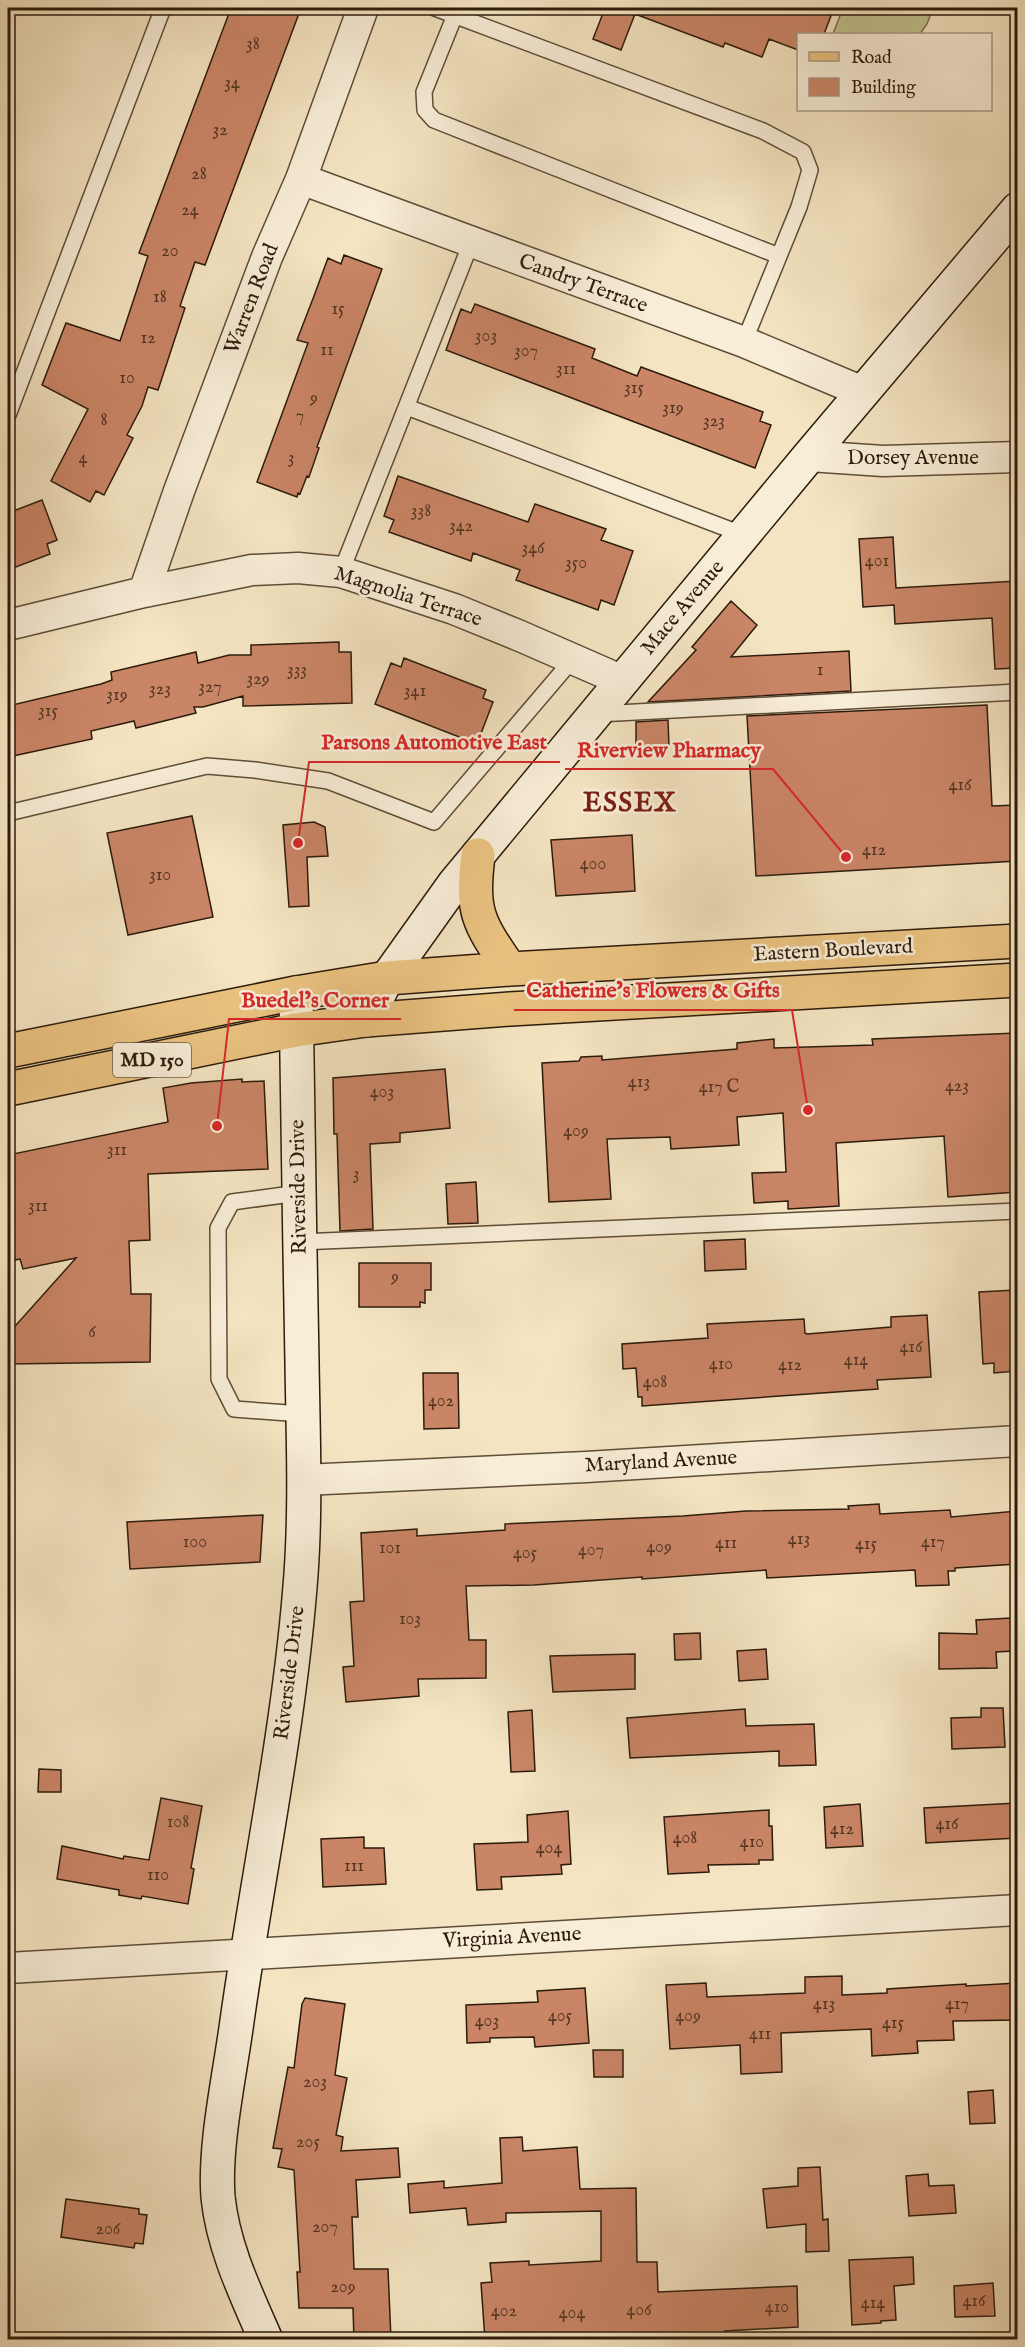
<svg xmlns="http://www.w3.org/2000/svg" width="1025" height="2347" font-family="'IM FELL English',serif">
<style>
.green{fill:#c1c28f;stroke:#766e4d;stroke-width:1.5}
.building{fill:#ca8567;stroke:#2c1b0b;stroke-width:1.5}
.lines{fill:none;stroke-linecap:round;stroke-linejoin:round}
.lane-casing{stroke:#5e4d38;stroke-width:18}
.street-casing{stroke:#5e4d38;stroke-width:33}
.secondary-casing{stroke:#2c1b0b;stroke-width:36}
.primary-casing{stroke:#2c1b0b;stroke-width:36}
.lane{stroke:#f8edd7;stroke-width:15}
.street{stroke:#f8edd7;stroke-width:30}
.secondary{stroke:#f8edd7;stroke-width:33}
.primary{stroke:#eac280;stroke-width:33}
.labels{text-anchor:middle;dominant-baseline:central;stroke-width:5;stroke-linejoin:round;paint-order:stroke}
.number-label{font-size:18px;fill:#543622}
.shield{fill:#f8edd7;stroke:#695a48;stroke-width:1.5}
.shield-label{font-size:20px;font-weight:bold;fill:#2c1b0b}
.street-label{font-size:21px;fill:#2c1b0b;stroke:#f8edd7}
.district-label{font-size:27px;font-weight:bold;letter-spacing:1.5px;fill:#7a1f14;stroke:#f8edd7}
.leader{fill:none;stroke:#d62828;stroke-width:2}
.callout-dot{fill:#d62828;stroke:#f8edd7;stroke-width:2}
.callout-label{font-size:22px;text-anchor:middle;font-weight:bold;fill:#d62828;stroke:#f8edd7;stroke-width:5;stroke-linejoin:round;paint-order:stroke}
</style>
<rect width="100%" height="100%" fill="#f4e4c1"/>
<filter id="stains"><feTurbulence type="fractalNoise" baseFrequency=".00333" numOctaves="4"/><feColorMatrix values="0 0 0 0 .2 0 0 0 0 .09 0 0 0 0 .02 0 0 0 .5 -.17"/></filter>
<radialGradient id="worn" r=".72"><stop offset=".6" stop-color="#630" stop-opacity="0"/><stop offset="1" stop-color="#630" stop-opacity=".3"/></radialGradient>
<path class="green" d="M 843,8 L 933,8 L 927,24 L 920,34 L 833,34 Z"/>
<path class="building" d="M 231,8 L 301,8 L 205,265 L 195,262 L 180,306 L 185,308 L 158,390 L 148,387 L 142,406 L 127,435 L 133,438 L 104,495 L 96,491 L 90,502 L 51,481 L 88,409 L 42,385 L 66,323 L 120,341 L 148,256 L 139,253 Z
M 605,8 L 834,8 L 824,34 L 798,34 L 798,50 L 769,39 L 762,57 L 725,43 L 723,47 L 635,14 L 621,50 L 593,39 Z
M 344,255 L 382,269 L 317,447 L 319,448 L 309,477 L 307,476 L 300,494 L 298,493 L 297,497 L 257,482 L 308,343 L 297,340 L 314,296 L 328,258 L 341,264 Z
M 475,304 L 595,349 L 592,358 L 637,376 L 641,367 L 763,412 L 760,421 L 771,425 L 755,468 L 446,350 L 461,309 L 471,313 Z
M 398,476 L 528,522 L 535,504 L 606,529 L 601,540 L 633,551 L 614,605 L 601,600 L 598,610 L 516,580 L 520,570 L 473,553 L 471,561 L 389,532 L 394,520 L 384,516 Z
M 42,500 L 57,540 L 47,544 L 50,554 L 8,570 L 8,513 Z
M 893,537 L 896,588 L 1017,581 L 1017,668 L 995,669 L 992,618 L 895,624 L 894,605 L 863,607 L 859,539 Z
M 731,601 L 757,625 L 731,657 L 849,651 L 851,691 L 648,702 L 696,650 L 692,647 Z
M 339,642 L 339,652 L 351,652 L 352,703 L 243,706 L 243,696 L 203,707 L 194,707 L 196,713 L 136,728 L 134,721 L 91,731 L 92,739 L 8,757 L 8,706 L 101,684 L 112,680 L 111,672 L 196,652 L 198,663 L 229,655 L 251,655 L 251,645 Z
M 404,658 L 486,690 L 483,698 L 493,702 L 477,744 L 375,704 L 391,663 L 401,667 Z
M 987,705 L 992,806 L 1017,805 L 1017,861 L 756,876 L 747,716 Z
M 668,720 L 669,747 L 636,748 L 636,722 Z
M 192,816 L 213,917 L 128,935 L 107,833 Z
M 314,822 L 325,827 L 328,856 L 307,857 L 309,906 L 289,907 L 283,825 Z
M 632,835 L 635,891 L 556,896 L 551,840 Z
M 1017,1033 L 1017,1192 L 948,1197 L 944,1136 L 836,1143 L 839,1206 L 788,1209 L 788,1201 L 754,1203 L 752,1173 L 786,1172 L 783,1113 L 737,1117 L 739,1145 L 671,1149 L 670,1137 L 607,1139 L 611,1199 L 549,1202 L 542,1063 L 579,1061 L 581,1057 L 602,1056 L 602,1060 L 737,1049 L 737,1043 L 774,1039 L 774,1048 L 873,1045 L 872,1039 Z
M 445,1069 L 450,1128 L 400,1133 L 400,1142 L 370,1144 L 373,1229 L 340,1231 L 337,1134 L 334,1134 L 333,1078 Z
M 242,1079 L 242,1082 L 264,1081 L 268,1169 L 148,1174 L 150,1240 L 129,1241 L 131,1294 L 151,1294 L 150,1362 L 8,1364 L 8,1334 L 76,1258 L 23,1269 L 20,1259 L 15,1260 L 8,1223 L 8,1155 L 168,1122 L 163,1088 L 191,1083 Z
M 476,1182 L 478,1223 L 448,1224 L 446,1184 Z
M 745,1239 L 746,1269 L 705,1271 L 704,1241 Z
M 359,1263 L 431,1263 L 431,1290 L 425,1290 L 425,1303 L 420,1302 L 420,1307 L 359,1307 Z
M 1016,1290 L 1017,1371 L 994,1373 L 994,1363 L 983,1364 L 979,1292 Z
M 927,1315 L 931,1377 L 877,1380 L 878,1389 L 642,1406 L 642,1397 L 638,1397 L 636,1368 L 623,1369 L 622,1344 L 708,1338 L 707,1324 L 804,1319 L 805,1333 L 807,1334 L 891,1327 L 891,1317 Z
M 423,1373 L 458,1373 L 459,1428 L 424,1429 Z
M 879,1504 L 880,1514 L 950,1510 L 951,1517 L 1017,1511 L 1017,1564 L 955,1568 L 955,1571 L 948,1571 L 949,1585 L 916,1586 L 915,1570 L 767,1578 L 766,1570 L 642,1579 L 642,1577 L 534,1585 L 466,1586 L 469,1640 L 486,1640 L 486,1678 L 418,1679 L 419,1696 L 346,1702 L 343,1667 L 354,1666 L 350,1602 L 364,1601 L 361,1533 L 417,1529 L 417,1536 L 505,1530 L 505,1524 L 683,1516 L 746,1511 L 849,1509 L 848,1506 Z
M 263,1515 L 260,1562 L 130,1569 L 127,1522 Z
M 1011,1618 L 1013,1651 L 996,1652 L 997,1668 L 939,1669 L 939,1633 L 977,1634 L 976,1620 Z
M 700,1633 L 701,1659 L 675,1660 L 674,1634 Z
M 766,1649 L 768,1679 L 739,1681 L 737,1651 Z
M 635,1654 L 635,1689 L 553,1692 L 550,1656 Z
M 981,1708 L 1003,1708 L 1005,1747 L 952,1749 L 951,1718 L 981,1717 Z
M 745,1709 L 746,1726 L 814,1724 L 816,1765 L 779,1766 L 779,1751 L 630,1758 L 627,1718 Z
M 532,1710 L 535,1771 L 511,1772 L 508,1712 Z
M 39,1769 L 61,1770 L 61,1792 L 38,1792 Z
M 161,1798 L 202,1806 L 191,1868 L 194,1869 L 188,1904 L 142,1896 L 141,1899 L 119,1895 L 119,1890 L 57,1879 L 62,1846 L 123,1859 L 124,1856 L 149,1860 Z
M 1017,1803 L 1017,1838 L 926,1843 L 924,1808 Z
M 860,1804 L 863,1846 L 826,1848 L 824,1807 Z
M 769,1810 L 769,1826 L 772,1826 L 773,1860 L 759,1860 L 759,1864 L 708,1865 L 709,1872 L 668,1874 L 664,1817 Z
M 568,1811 L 571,1864 L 561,1865 L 562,1874 L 501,1877 L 502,1889 L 477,1890 L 474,1844 L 528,1842 L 527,1815 Z
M 364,1837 L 364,1848 L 384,1848 L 386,1884 L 323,1887 L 321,1839 Z
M 842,1976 L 842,1995 L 887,1993 L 887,1989 L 966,1984 L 966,1986 L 1017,1983 L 1017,2020 L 953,2021 L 954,2040 L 917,2041 L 918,2053 L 872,2056 L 871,2029 L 781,2033 L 782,2072 L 741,2074 L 740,2045 L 670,2049 L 666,1985 L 706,1983 L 707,1997 L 805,1993 L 805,1977 Z
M 585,1988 L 589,2043 L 535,2047 L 534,2037 L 490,2038 L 490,2042 L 467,2043 L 466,2005 L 538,2002 L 537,1991 Z
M 305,1998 L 345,2004 L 335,2075 L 347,2078 L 336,2135 L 343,2137 L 341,2151 L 398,2148 L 400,2177 L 356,2180 L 358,2217 L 352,2217 L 354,2269 L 388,2269 L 391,2340 L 354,2340 L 353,2308 L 299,2308 L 297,2272 L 300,2272 L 294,2170 L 278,2167 L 282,2149 L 273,2148 L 288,2067 L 294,2068 L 302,2004 Z
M 593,2050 L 623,2050 L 623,2077 L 594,2077 Z
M 993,2090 L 995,2123 L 970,2124 L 968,2092 Z
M 522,2137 L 523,2151 L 577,2147 L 580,2189 L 636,2188 L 637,2262 L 657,2262 L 658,2292 L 797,2286 L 798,2327 L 725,2331 L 725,2340 L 677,2340 L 677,2336 L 593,2340 L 485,2340 L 481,2283 L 492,2282 L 490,2263 L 529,2261 L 529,2265 L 601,2261 L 601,2211 L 506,2213 L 506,2222 L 468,2225 L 466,2208 L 410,2213 L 408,2184 L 444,2181 L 444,2188 L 502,2183 L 500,2138 Z
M 820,2167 L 823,2220 L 828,2219 L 829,2251 L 806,2252 L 806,2224 L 767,2228 L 763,2189 L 798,2186 L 798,2168 Z
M 928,2174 L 929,2186 L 954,2185 L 956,2213 L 909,2216 L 906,2176 Z
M 66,2199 L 139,2209 L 139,2214 L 147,2215 L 143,2244 L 135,2243 L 134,2248 L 61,2237 Z
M 913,2257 L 914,2284 L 894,2286 L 896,2320 L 881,2321 L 881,2323 L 852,2325 L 849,2260 Z
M 993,2283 L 995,2316 L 955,2317 L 954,2286 Z"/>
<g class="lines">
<g class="lane-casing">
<path id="lane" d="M 435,8 L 763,131 L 803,152 L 810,170 L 799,207 L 744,342
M 455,15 L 424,92 L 425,110 L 434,120 L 779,256
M 407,407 L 744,535
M 8,415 L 163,8
M 341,572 L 471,243
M 598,714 L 1018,692
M 8,813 L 207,766 L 255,770 L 328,781 L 434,822 L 573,659
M 299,1193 L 232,1202 L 218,1228 L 219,1379 L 234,1409 L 302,1414
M 300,1242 L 1018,1211"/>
</g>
<g class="street-casing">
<path id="street" d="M 301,179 L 744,342 L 863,392
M 809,456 L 883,461 L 1018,457
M 144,592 L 179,491 L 267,257 L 301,179 L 363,8
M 8,625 L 144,592 L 252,570 L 298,568 L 341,572 L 454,609 L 520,636 L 623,681
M 303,1480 L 586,1467 L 1018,1441
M 8,1968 L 1018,1910"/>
</g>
<g class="secondary-casing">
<path id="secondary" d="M 366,1020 L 387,978 L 454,884 L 809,456 L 1018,209
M 266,2340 C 246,2294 223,2247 218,2197 C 214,2145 230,2074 237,2021 C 258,1872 290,1725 301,1574 C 306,1504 303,1433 302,1362 C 300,1239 297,1116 296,993"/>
</g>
<g class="primary-casing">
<path id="primary" d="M 478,855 C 471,913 478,922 510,969
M 8,1051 L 296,993 L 387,978 L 510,969 L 1018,941
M 8,1089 L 296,1030 L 366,1020 L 510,1009 L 1018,980"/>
</g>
<use href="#lane" class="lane"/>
<use href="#street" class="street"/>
<use href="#secondary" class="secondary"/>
<use href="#primary" class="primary"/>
</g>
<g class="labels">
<g class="number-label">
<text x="253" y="44">38</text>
<text x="232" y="83">34</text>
<text x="220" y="130">32</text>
<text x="199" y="174">28</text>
<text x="190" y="210">24</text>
<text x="170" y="251">20</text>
<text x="160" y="297">18</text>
<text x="338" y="309">15</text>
<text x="486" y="336">303</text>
<text x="148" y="338">12</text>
<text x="327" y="350">11</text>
<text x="526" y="351">307</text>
<text x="566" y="369">311</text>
<text x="127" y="378">10</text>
<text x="634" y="388">315</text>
<text x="314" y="398">9</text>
<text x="673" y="408">319</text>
<text x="300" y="416">7</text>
<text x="104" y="420">8</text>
<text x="714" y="421">323</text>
<text x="83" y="458">4</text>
<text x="291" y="458">3</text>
<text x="421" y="511">338</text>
<text x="461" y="526">342</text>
<text x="533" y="548">346</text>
<text x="877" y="561">401</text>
<text x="576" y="563">350</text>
<text x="297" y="670">333</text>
<text x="820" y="670">1</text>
<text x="258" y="679">329</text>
<text x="210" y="687">327</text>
<text x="160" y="689">323</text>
<text x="415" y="691">341</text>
<text x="117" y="695">319</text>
<text x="48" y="711">315</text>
<text x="960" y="785">416</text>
<text x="874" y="850">412</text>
<text x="593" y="864">400</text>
<text x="160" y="875">310</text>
<text x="639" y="1082">413</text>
<text x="957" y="1086">423</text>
<text x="719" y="1087">417 C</text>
<text x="382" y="1092">403</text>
<text x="576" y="1131">409</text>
<text x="117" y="1150">311</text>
<text x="356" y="1174">3</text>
<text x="38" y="1206">311</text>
<text x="395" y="1277">9</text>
<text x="92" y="1332">6</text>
<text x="911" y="1347">416</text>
<text x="856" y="1360">414</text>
<text x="721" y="1364">410</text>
<text x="790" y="1365">412</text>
<text x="655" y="1382">408</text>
<text x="441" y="1401">402</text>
<text x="799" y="1539">413</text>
<text x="195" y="1542">100</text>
<text x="933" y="1542">417</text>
<text x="726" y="1543">411</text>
<text x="866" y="1544">415</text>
<text x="659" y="1547">409</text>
<text x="390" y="1548">101</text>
<text x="591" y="1550">407</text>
<text x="525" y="1553">405</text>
<text x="410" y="1619">103</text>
<text x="178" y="1822">108</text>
<text x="947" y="1824">416</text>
<text x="842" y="1829">412</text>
<text x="685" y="1838">408</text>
<text x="752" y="1842">410</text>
<text x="549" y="1848">404</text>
<text x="354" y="1866">111</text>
<text x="158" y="1875">110</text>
<text x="824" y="2004">413</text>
<text x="957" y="2004">417</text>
<text x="560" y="2016">405</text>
<text x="688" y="2016">409</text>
<text x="487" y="2021">403</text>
<text x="893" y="2023">415</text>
<text x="760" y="2034">411</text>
<text x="315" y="2082">203</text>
<text x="308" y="2142">205</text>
<text x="325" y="2227">207</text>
<text x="108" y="2229">206</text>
<text x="343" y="2287">209</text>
<text x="974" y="2301">416</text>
<text x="873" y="2303">414</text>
<text x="777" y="2307">410</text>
<text x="639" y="2310">406</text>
<text x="504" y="2311">402</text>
<text x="572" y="2313">404</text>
</g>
<rect class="shield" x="113" y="1043" width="78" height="34" rx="4.5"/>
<g class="shield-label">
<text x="152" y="1060">MD 150</text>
</g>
<g class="street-label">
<text transform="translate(583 284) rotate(20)">Candry Terrace</text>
<text transform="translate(252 299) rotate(-69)">Warren Road</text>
<text x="913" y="458">Dorsey Avenue</text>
<text transform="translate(408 597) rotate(18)">Magnolia Terrace</text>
<text transform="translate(683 608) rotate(-50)">Mace Avenue</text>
<text transform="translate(833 951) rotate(-3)">Eastern Boulevard</text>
<text transform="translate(299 1187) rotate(-91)">Riverside Drive</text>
<text transform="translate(661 1462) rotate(-3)">Maryland Avenue</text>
<text transform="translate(290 1673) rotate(-83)">Riverside Drive</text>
<text transform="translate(512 1938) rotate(-3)">Virginia Avenue</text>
</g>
<g class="district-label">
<text x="630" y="804">ESSEX</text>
</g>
</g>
<path class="leader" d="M298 843L309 762H560M846 857L773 769H565M808 1110L792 1010H514M217 1126L229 1019H401"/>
<g class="callout-dot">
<circle cx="298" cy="843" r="6"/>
<circle cx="846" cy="857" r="6"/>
<circle cx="808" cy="1110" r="6"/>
<circle cx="217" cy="1126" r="6"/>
</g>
<g class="callout-label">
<text x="434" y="749">Parsons Automotive East</text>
<text x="669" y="757">Riverview Pharmacy</text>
<text x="653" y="997">Catherine’s Flowers &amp; Gifts</text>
<text x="315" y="1007">Buedel’s Corner</text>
</g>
<rect width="1025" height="2347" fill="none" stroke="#f4e4c1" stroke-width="30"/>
<rect x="9" y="9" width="1007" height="2329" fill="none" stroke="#2c1b0b" stroke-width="3"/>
<rect x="15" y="15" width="995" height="2317" fill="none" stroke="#2c1b0b" stroke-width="1.5"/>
<rect x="797" y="33" width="195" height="78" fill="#f8edd7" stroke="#a69985" stroke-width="1.5"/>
<rect x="809" y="52" width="30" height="9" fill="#eac280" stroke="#a69985" stroke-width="1.5"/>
<text x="851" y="63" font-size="18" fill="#2c1b0b">Road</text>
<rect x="809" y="78" width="30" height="18" fill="#ca8567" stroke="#a69985" stroke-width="1.5"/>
<text x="851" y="93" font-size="18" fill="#2c1b0b">Building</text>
<rect width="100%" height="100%" filter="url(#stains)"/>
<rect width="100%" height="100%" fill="url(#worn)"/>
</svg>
